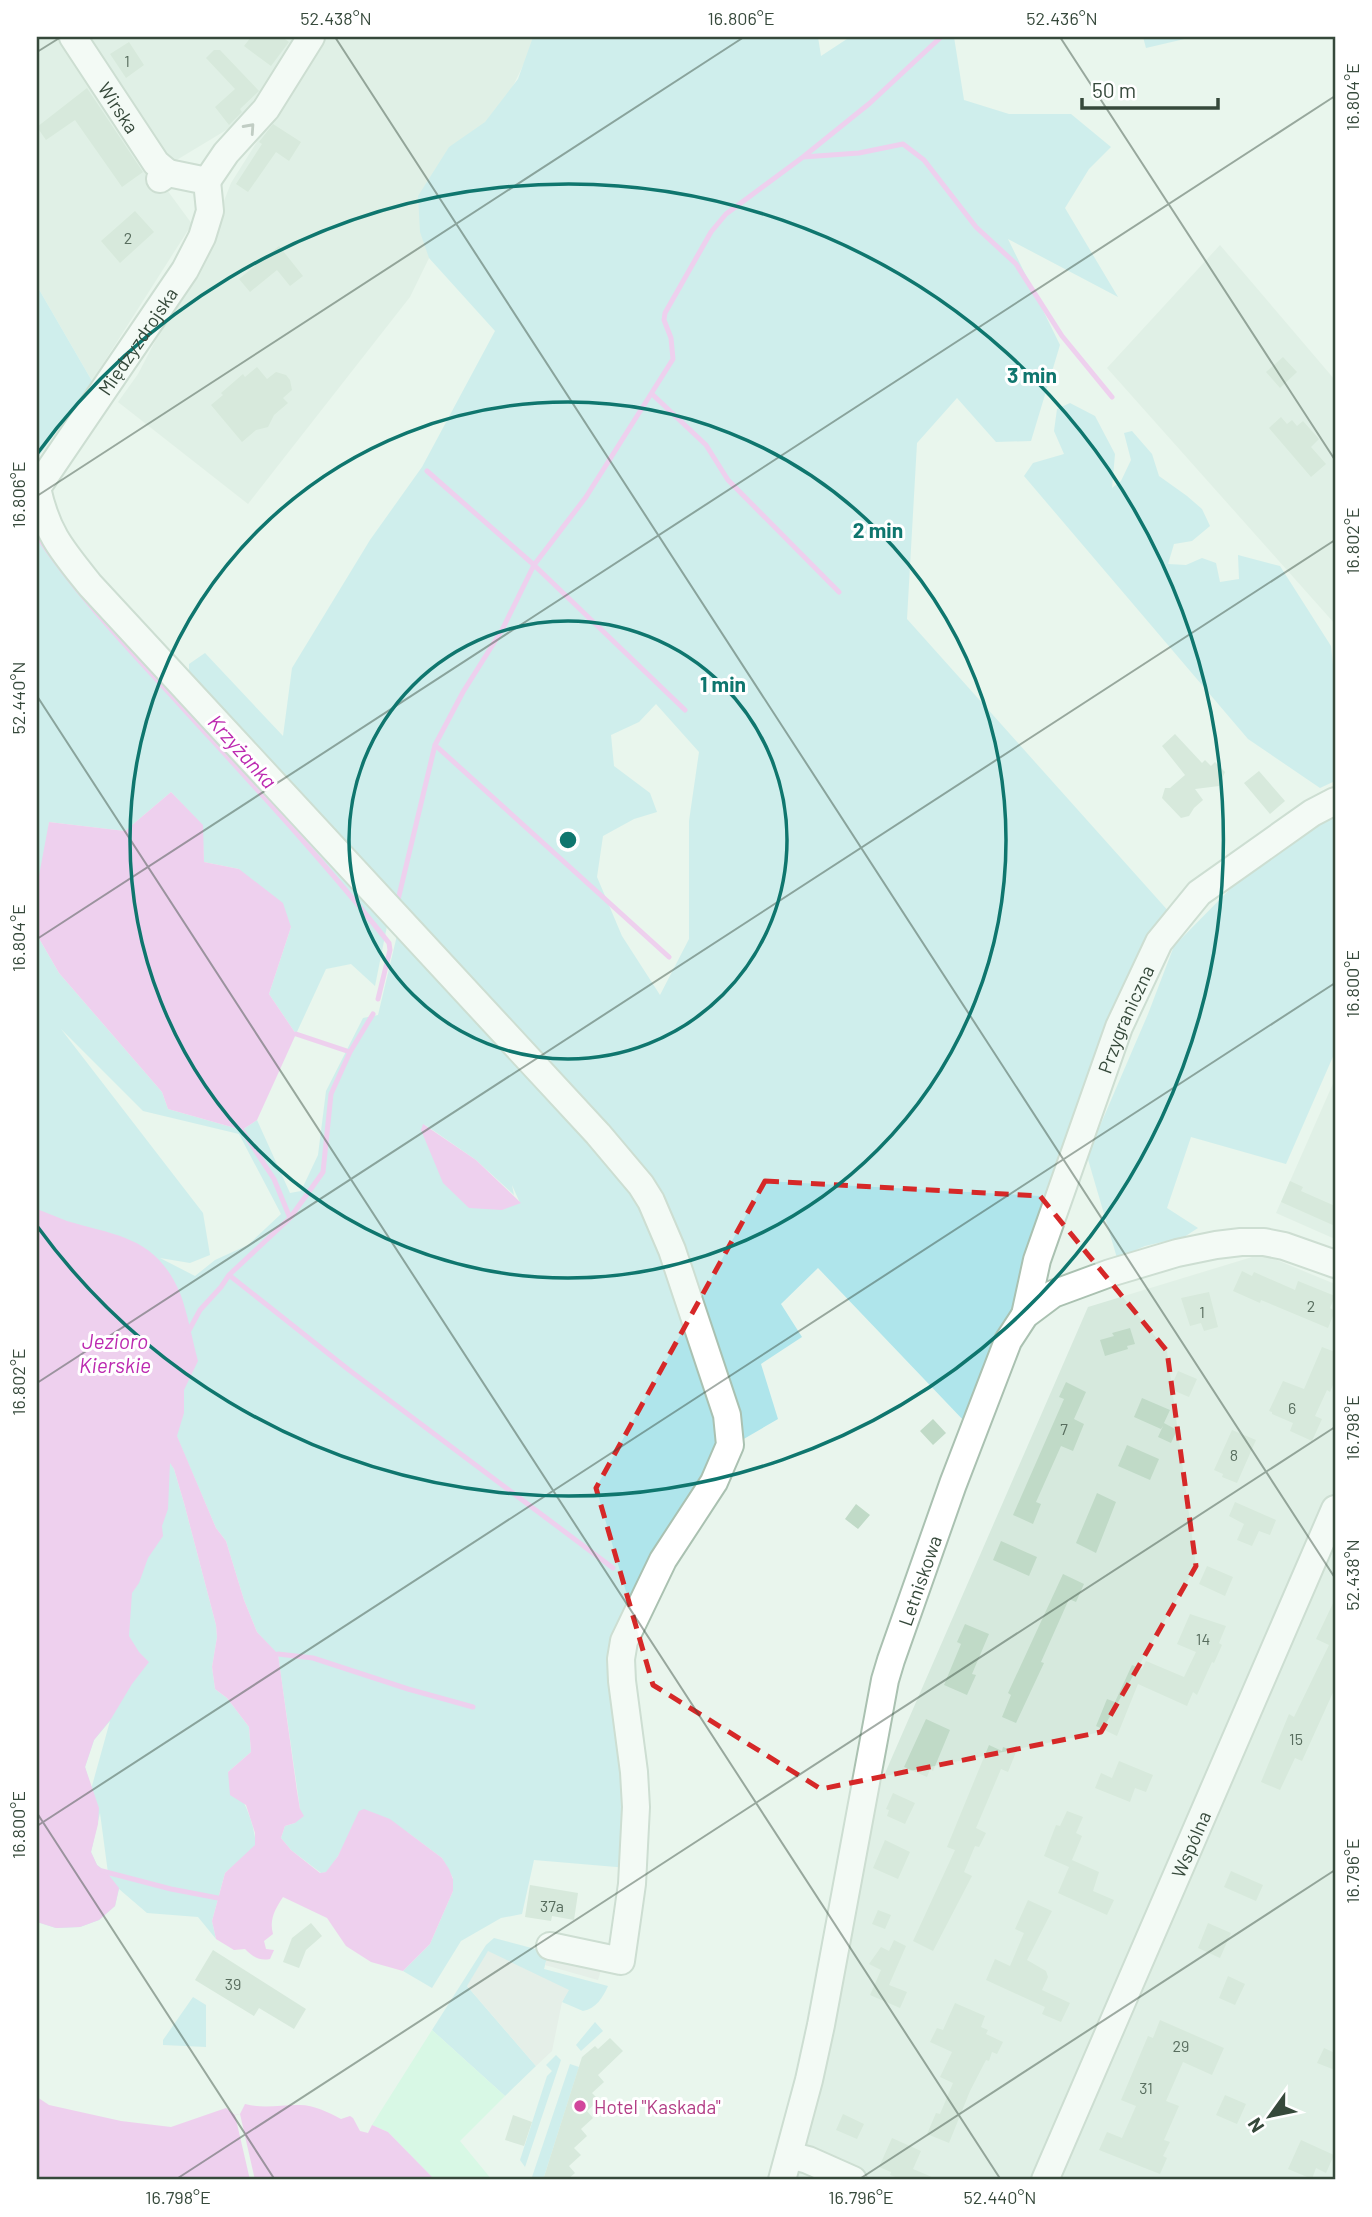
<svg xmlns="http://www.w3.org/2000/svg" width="1372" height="2217" font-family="Barlow,sans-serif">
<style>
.residential{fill:#d6e9dd}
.green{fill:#afe5eb;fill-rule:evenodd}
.sand{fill:#c3fbdc}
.parking{fill:#e0e6e2}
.water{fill:#f4a2ef}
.pier{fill:#e9f5ed}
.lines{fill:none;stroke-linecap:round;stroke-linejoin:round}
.stream{stroke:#f4a2ef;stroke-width:5}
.building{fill:#c0dac7}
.minor-casing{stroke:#aac1b1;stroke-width:30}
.minor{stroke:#fff;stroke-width:26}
.oneway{stroke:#909b93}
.marked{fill:none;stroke:#d62828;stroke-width:5;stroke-dasharray:14 9;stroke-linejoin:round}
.ticks{fill:none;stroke:#36493b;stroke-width:2;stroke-opacity:0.45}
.ring{fill:none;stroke:#0f766e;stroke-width:3.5}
.hotel-dot{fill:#d1479c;stroke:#fff;stroke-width:2.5}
.labels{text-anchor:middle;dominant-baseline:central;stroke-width:6;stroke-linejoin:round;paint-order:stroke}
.number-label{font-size:16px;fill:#586d5e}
.street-label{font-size:19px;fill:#36493b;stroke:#fff}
.hotel-label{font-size:19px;fill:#b23c85;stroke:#fff;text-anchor:start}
.water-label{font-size:21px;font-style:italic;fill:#bc29b0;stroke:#fff}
.centre{fill:#0f766e;stroke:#fff;stroke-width:3.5}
.ring-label{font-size:21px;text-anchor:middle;font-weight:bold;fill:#0f766e;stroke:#fff;stroke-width:6;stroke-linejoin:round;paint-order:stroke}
.neatline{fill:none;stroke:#36493b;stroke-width:2.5}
.ticks-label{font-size:18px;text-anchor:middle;fill:#36493b}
</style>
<rect width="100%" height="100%" fill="#e9f5ed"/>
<path class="residential" d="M 37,37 L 58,37 L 90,85 L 192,224 L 92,381 L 37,286 Z
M 86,37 L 300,37 L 271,78 L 233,126 L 170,164 Z
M 323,37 L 537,37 L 410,297 L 248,504 L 118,402 L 138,374 L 211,234 L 231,183 Z
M 1220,245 L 1335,380 L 1335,624 L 1107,368 Z
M 1335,1079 L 1335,1239 L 1276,1213 Z
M 1262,1254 L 1335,1284 L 1335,2180 L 794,2180 L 825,2067 L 876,1794 L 1088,1307 Z"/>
<path class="green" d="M 533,37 L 818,37 L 821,56 L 850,37 L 954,37 L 964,100 L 1009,114 L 1071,114 L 1111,147 L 1089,169 L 1065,208 L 1118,297 L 1008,239 L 1060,345 L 1031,441 L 996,442 L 957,398 L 917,443 L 907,619 L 1171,914 L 966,1423 L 818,1268 L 781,1304 L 802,1337 L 761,1364 L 778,1419 L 742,1440 L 656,1195 L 189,674 L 189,664 L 205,653 L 283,736 L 292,668 L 370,540 L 422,467 L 495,331 L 429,258 L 420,232 L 418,196 L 449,147 L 485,122 L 518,79 ZM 656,704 L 699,752 L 689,821 L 689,939 L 660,995 L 622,936 L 597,877 L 603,836 L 634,819 L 657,812 L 650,793 L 614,766 L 611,735 L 639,722 Z
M 1143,37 L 1193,37 L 1146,48 Z
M 37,286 L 92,381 L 37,459 Z
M 1070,403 L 1095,416 L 1115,454 L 1112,488 L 1121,481 L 1131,460 L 1124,433 L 1132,431 L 1152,454 L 1159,476 L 1187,496 L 1202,509 L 1210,526 L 1192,541 L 1174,544 L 1168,564 L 1186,565 L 1202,558 L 1216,563 L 1220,582 L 1239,579 L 1238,555 L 1280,566 L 1331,646 L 1335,684 L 1335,781 L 1320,788 L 1248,739 L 1024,476 L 1033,463 L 1064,454 L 1054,431 L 1057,409 Z
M 37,522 L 389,916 L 375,986 L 351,964 L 326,969 L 296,1034 L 269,994 L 291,927 L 239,869 L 204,862 L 202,825 L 171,792 L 125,831 L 49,822 L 37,928 Z
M 1335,813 L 1335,1052 L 1286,1164 L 1191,1137 L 1167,1208 L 1198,1228 L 1184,1237 L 1145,1246 L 1117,1258 L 1087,1156 L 1148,1014 L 1174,946 L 1233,886 L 1330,815 Z
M 399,927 L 623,1175 L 659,1237 L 725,1442 L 615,1639 L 629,1794 L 628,1868 L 534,1860 L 522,1914 L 501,1918 L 461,1941 L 432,1988 L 403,1971 L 430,1944 L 453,1891 L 453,1878 L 442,1858 L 407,1832 L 345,1843 L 338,1856 L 327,1872 L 321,1873 L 291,1850 L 281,1838 L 285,1826 L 295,1823 L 300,1809 L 278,1655 L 257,1632 L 244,1600 L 226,1541 L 216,1528 L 177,1437 L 170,1462 L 174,1469 L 184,1503 L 216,1625 L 217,1637 L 212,1667 L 215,1689 L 227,1698 L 249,1727 L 251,1752 L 228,1772 C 241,1796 254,1818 256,1846 L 225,1873 L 212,1921 L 216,1939 L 198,1917 L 147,1913 L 119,1889 L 115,1906 L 99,1920 L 80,1927 L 56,1928 L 37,1922 L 37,935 L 59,973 L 162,1092 L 168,1109 L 242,1130 L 257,1120 L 290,1193 L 301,1191 L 318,1155 L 326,1091 L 363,1018 L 378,1015 ZM 61,1029 L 143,1111 L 239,1134 L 281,1214 L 248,1245 L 215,1260 L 195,1276 L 160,1258 L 190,1263 L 210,1255 L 203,1213 ZM 424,1124 L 476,1160 L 514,1195 L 512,1185 L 520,1203 ZM 110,1721 L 92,1786 L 91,1787 L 85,1767 L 94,1740 ZM 100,1813 L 108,1873 L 97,1865 L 91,1852 Z
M 494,1938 L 543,1951 L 547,1958 L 544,1969 L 608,1986 C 603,1997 596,2009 583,2011 L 562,2002 L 568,1990 L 467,1986 L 536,2066 L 505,2096 L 432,2030 L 486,1945 Z
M 193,1997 L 206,2005 L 206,2047 L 163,2045 L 163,2040 Z
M 595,2022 L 603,2031 L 581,2051 L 576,2045 Z
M 556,2055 L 561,2060 L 525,2167 L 520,2160 L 547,2076 L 552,2071 L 546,2065 Z
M 570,2064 L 579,2067 L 543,2180 L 531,2180 Z"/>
<path class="sand" d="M 432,2030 L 505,2096 L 460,2141 L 492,2180 L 435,2180 L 388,2132 L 372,2125 Z"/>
<path class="parking" d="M 488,1951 L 569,1990 L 562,2002 L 552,2051 L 536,2066 L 467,1986 Z
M 547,1958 L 602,1967 L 598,1980 L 545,1965 Z"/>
<path class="water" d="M 171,792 L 203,825 L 204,862 L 239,869 L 283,903 L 291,927 L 269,994 L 296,1034 L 257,1120 L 242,1130 L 168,1109 L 162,1092 L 59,973 L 37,935 L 38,881 L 49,822 L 125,831 Z
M 423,1124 L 476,1160 L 521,1203 L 502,1210 L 469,1208 L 443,1183 L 421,1130 Z
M 37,1209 C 47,1213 57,1217 67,1221 C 118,1236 156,1237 180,1293 C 188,1314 192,1339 198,1361 L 184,1390 L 184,1413 L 177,1436 L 216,1528 L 226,1541 L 244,1600 L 257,1632 L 278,1654 L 297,1791 L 300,1809 L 304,1816 L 295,1823 L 285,1826 L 281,1838 L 291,1850 L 320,1873 L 326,1872 L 338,1856 L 359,1811 L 364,1809 L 390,1819 L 442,1858 L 449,1869 L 453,1879 L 453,1891 L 430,1944 L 403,1971 L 371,1962 L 346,1946 L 327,1918 L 283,1897 C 275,1909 269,1920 273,1934 L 264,1941 L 266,1949 L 274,1950 L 270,1959 C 259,1961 253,1957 245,1949 L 234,1950 L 216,1939 L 212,1921 L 225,1873 L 255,1845 L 255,1833 L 246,1805 L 230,1795 L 228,1772 L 251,1752 L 249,1727 L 227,1698 L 215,1689 L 212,1667 L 217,1637 L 216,1625 L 184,1503 L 174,1469 L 170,1463 L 168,1509 L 162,1526 L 163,1536 L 148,1558 L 139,1583 L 132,1593 L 129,1636 L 139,1652 L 149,1662 L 132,1684 L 111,1719 L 94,1740 L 85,1767 L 99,1808 L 98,1824 L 91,1852 L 97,1865 L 108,1874 L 119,1888 L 115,1906 L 99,1920 L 80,1927 L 56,1928 L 37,1922 Z
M 37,2097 L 49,2105 L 121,2121 L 171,2127 L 226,2108 L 235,2115 L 240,2114 L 245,2104 C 264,2109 279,2105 297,2105 C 312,2104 328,2112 341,2119 L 350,2116 L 353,2118 L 360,2131 L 368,2133 L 372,2125 L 388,2132 L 435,2180 L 37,2180 Z"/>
<path class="pier" d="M 240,2114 L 255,2180 L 250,2180 L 235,2115 Z"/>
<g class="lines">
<path class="stream" d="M 803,157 L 859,153 L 903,144 L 924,160 L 976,227 L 1016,264 L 1062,336 L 1112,397
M 652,394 L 706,445 L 728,480 L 839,592
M 427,471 L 534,565 L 685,710
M 37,535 C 79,598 131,651 181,706 C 252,784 324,861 389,943 L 390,950 L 378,999
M 435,745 L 669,957
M 397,904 L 435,745 L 463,692 L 502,630 L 534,565 L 586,497 L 673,359 L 671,338 L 664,320 L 665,313 L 711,232 L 726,214 L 803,157 L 870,103 L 941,37
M 296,1034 L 350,1052
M 242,1130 L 274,1179 L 290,1218
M 229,1275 L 349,1370 L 613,1568
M 187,1334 L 200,1310 L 221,1287 L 229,1275 L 290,1218 L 323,1172 L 331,1094 L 350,1052 L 373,1014
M 278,1654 L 313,1658 L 408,1689 L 473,1707
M 102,1871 L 171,1889 L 218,1898"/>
</g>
<path class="building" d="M 251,37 L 282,37 L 289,42 L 271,66 L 244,46 Z
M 129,42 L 144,65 L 126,78 L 110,54 Z
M 214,50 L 220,50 L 259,91 L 240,109 L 242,112 L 229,125 L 215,107 L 235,89 L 206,58 Z
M 87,88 L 143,172 L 122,187 L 75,120 L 46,140 L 37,127 Z
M 273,124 L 301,142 L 289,161 L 276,152 L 248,192 L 236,184 L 262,144 L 259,142 Z
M 135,211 L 154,232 L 120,263 L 101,241 Z
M 279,246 L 303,276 L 290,286 L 277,270 L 250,292 L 239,279 Z
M 1283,357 L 1297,372 L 1280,388 L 1266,372 Z
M 257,367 L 267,379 L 276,372 L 286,375 L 290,380 L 292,390 L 283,398 L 288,403 L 274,415 L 268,427 L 256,430 L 242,442 L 211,405 L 223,395 L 221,393 L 243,374 L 245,377 Z
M 1281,417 L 1287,424 L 1292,420 L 1297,426 L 1303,421 L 1319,439 L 1311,447 L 1326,464 L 1311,477 L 1269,428 Z
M 1175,734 L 1202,763 L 1205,760 L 1211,766 L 1215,762 L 1225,772 L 1219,786 L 1195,789 L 1203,800 L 1194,808 L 1189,816 L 1181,818 L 1162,798 L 1165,788 L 1170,788 L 1185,775 L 1162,746 Z
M 1259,771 L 1285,801 L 1270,814 L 1244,783 Z
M 1290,1181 L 1303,1187 L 1301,1191 L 1335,1206 L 1335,1226 L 1281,1202 Z
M 1242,1271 L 1252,1276 L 1254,1272 L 1295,1290 L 1298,1281 L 1335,1296 L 1330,1308 L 1335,1311 L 1328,1328 L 1261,1300 L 1260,1303 L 1233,1291 Z
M 1209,1292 L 1218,1327 L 1204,1331 L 1201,1323 L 1190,1326 L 1181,1298 Z
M 1130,1328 L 1135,1344 L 1127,1346 L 1128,1349 L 1105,1356 L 1100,1340 L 1114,1336 L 1112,1333 Z
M 1322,1347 L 1335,1352 L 1335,1380 L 1330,1392 L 1327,1390 L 1315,1416 L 1322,1419 L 1312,1441 L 1290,1431 L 1293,1423 L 1272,1414 L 1272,1412 L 1269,1411 L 1283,1381 L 1304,1389 Z
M 1178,1371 L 1197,1379 L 1189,1397 L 1170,1389 Z
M 1066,1382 L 1086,1392 L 1074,1419 L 1084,1424 L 1073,1451 L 1061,1446 L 1036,1502 L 1041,1504 L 1033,1524 L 1013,1515 L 1064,1399 L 1059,1397 Z
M 1142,1398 L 1170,1410 L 1164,1423 L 1177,1430 L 1171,1443 L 1158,1437 L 1163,1426 L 1161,1429 L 1134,1417 Z
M 933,1419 L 946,1433 L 933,1445 L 920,1431 Z
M 1232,1430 L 1256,1440 L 1237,1483 L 1222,1477 L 1223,1474 L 1214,1470 Z
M 1127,1445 L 1159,1459 L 1150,1480 L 1118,1466 Z
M 1097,1493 L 1116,1502 L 1096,1553 L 1076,1543 Z
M 1235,1502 L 1276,1520 L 1270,1535 L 1259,1531 L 1252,1546 L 1237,1540 L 1244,1524 L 1229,1516 Z
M 856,1504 L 870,1515 L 858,1529 L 845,1519 Z
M 1001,1541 L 1037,1557 L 1029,1576 L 993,1560 Z
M 1207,1566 L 1233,1577 L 1225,1596 L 1199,1584 Z
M 1063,1574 L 1084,1584 L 1076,1602 L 1069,1599 L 1041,1662 L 1044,1663 L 1016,1723 L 1002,1717 L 1011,1695 L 1008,1693 Z
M 1335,1599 L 1335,1688 L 1302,1761 L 1295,1758 L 1280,1790 L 1261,1782 L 1289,1714 L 1294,1717 L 1329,1645 L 1316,1639 Z
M 1190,1614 L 1226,1626 L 1219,1643 L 1222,1645 L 1214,1663 L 1212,1662 L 1197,1695 L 1193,1692 L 1187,1706 L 1138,1684 L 1117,1736 L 1096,1726 L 1107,1699 L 1115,1702 L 1132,1665 L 1142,1669 L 1146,1661 L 1184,1677 L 1196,1652 L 1177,1644 Z
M 965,1624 L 989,1634 L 972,1674 L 976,1675 L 967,1695 L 944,1685 L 961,1644 L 957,1642 Z
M 926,1719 L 950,1730 L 933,1771 L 930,1769 L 927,1777 L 904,1767 Z
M 989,1745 L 1002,1751 L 1003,1747 L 1016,1752 L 1008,1772 L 1001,1769 L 976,1828 L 986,1833 L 979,1847 L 975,1846 L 964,1872 L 972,1876 L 933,1951 L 913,1941 L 955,1850 L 947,1847 Z
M 1119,1761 L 1153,1775 L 1146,1792 L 1135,1788 L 1130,1802 L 1095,1788 L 1101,1773 L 1112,1778 Z
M 893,1793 L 915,1803 L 905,1824 L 887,1816 L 889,1810 L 886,1809 Z
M 1067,1811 L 1083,1817 L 1076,1833 L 1082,1836 L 1069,1867 L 1044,1856 L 1056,1825 L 1060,1826 Z
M 885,1840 L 910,1852 L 898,1879 L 873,1868 Z
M 1072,1860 L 1099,1872 L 1093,1891 L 1114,1900 L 1107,1915 L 1058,1893 Z
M 1231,1871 L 1263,1885 L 1256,1901 L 1224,1887 Z
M 530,1885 L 578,1893 L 574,1920 L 552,1916 L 551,1921 L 525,1917 Z
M 1028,1900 L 1052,1911 L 1027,1960 L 1046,1971 L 1048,1977 L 1042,1990 L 1070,2003 L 1061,2022 L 1042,2014 L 1045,2007 L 986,1980 L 995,1959 L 1010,1966 L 1024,1933 L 1015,1929 Z
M 878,1910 L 891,1915 L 885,1929 L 872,1924 Z
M 311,1923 L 322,1936 L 306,1950 L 299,1968 L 283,1962 L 292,1938 Z
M 1208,1923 L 1231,1933 L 1220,1958 L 1198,1948 Z
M 894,1940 L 906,1946 L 889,1985 L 907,1992 L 900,2008 L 870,1995 L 881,1970 L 869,1964 L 881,1947 L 889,1951 Z
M 213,1950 L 306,2009 L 294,2029 L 259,2008 L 254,2016 L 195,1980 Z
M 1228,1976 L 1245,1984 L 1235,2005 L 1219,1998 Z
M 955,2003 L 985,2016 L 981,2027 L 988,2030 L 986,2034 L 1003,2042 L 997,2054 L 992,2052 L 989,2061 L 986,2060 L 970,2091 L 949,2143 L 927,2134 L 936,2113 L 940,2114 L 953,2083 L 940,2077 L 952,2052 L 930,2042 L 937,2028 L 943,2030 Z
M 1160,2020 L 1224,2048 L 1212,2075 L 1183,2062 L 1166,2101 L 1179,2106 L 1164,2140 L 1170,2142 L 1163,2156 L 1167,2158 L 1160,2174 L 1099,2150 L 1107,2132 L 1122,2138 L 1136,2106 L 1121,2100 L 1148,2036 L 1153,2038 Z
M 610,2038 L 623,2051 L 598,2075 L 604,2082 L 592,2093 L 599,2100 L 587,2111 L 593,2118 L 581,2129 L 587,2136 L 574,2148 L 581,2155 L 569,2166 L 575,2173 L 567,2180 L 543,2180 L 582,2057 L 595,2046 L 598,2049 Z
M 1324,2048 L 1335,2053 L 1335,2070 L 1317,2063 Z
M 1225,2095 L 1246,2104 L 1237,2124 L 1216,2115 Z
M 843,2114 L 864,2124 L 857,2139 L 836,2130 Z
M 513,2115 L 532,2122 L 524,2146 L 505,2140 Z
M 892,2138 L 921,2151 L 913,2169 L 939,2180 L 904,2180 L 890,2175 L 891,2172 L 879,2167 Z
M 1301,2140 L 1334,2155 L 1326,2173 L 1316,2168 L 1312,2179 L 1288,2169 Z"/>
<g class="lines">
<g class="minor-casing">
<g id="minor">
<path id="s1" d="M 73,37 L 156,163 L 168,173"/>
<path d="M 207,181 L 226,153 L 266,109 L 311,37"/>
<path d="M 37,488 C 47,534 62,550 90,585 L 598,1134 L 641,1185 L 651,1201 L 672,1250 L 727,1415 L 730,1445 L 714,1482 L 663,1560 L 624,1641 L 621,1659 L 622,1681 L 634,1772 L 636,1807 L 632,1884 L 621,1961 L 550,1946"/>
<path id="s2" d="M 37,488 L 185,270 L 202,237 L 210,211 L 207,181 L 168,173 L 160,179"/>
<path id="s3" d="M 1025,1315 L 1037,1260 L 1119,1027 L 1159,942 L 1199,893 L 1312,813 L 1335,801"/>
<path d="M 789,2155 L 808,2160 L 853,2180"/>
<path id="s4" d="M 782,2180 L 809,2080 L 821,2025 L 885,1680 L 891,1660 L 953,1484 L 1008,1341 L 1025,1315 L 1053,1294 L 1110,1273 L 1177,1253 L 1216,1245 L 1241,1242 L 1264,1242 L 1284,1246 L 1335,1264"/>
<path id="s5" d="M 1045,2180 L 1335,1509"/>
</g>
</g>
<use href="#minor" class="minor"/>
</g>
<defs><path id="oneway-chevron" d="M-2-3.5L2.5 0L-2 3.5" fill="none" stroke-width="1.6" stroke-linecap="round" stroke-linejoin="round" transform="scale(1.75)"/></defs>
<use class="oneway" href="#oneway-chevron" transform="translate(250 128) rotate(-48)"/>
<path d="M0 0H1372V2217H0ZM 765,1181 L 1040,1196 L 1167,1351 L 1196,1566 L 1101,1732 L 821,1789 L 653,1685 L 596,1488 Z" fill="#e9f5ed" fill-opacity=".55" fill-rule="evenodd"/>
<path class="marked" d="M 765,1181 L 1040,1196 L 1167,1351 L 1196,1566 L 1101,1732 L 821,1789 L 653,1685 L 596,1488 Z"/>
<path class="ticks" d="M 335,37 L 1335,1578M 1060,37 L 1335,460M 37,52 L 61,37M 37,496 L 744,37M 37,696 L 1001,2180M 37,939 L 1335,96M 37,1383 L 1335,540M 37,1813 L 275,2180M 37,1826 L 1335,983M 175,2180 L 1335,1427M 858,2180 L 1335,1870"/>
<g class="ring">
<circle cx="568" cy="840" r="219"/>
<circle cx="568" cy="840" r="438"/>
<path d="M37 454A656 656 0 1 1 37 1226"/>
</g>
<circle class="hotel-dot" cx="580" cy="2106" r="7"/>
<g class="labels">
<g class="number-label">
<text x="127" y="60">1</text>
<text x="128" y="237">2</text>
<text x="1311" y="1305">2</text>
<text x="1202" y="1311">1</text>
<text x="1292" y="1407">6</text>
<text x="1064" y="1428">7</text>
<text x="1234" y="1454">8</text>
<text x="1203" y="1638">14</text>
<text x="1296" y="1738">15</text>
<text x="552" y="1905">37a</text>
<text x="233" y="1983">39</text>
<text x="1181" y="2045">29</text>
<text x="1146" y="2087">31</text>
</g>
<g class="street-label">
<text stroke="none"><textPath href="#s1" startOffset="84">Wirska</textPath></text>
<text stroke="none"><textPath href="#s2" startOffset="178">Międzyzdrojska</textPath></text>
<text stroke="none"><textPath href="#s3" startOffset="313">Przygraniczna</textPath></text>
<text stroke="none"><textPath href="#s4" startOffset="616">Letniskowa</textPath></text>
<text stroke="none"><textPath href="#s5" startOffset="366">Wspólna</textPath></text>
</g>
<g class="hotel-label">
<text x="594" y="2106">Hotel "Kaskada"</text>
</g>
<g class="water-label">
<text transform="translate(243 751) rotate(48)">Krzyżanka</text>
<text x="115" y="1340">Jezioro<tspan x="115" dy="24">Kierskie</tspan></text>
</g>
</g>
<circle cx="568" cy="840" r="10" class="centre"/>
<g class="ring-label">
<text x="1032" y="383">3 min</text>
<text x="878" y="538">2 min</text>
<text x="723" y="692">1 min</text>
</g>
<rect width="1372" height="2217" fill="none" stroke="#ffffff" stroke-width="77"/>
<g transform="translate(1270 2116) rotate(237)" stroke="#ffffff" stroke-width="5" paint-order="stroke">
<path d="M0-5L12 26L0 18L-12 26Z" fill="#36493b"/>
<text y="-10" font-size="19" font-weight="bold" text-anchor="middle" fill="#36493b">N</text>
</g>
<path d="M1082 98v10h136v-10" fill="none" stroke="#36493b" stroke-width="3.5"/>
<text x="1092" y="98" font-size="21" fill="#36493b" stroke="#ffffff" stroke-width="5" paint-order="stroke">50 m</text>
<rect x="38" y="38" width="1296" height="2140" class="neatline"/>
<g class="ticks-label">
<text x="336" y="25">52.438°N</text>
<text x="741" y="25">16.806°E</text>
<text x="1062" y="25">52.436°N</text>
<text transform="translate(1353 97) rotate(-90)" y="6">16.804°E</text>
<text transform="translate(19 495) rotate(-90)" y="6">16.806°E</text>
<text transform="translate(1353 541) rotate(-90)" y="6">16.802°E</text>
<text transform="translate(19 698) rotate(-90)" y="6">52.440°N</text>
<text transform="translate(19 938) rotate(-90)" y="6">16.804°E</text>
<text transform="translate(1353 984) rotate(-90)" y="6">16.800°E</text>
<text transform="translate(19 1382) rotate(-90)" y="6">16.802°E</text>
<text transform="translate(1353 1428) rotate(-90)" y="6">16.798°E</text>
<text transform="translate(1353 1575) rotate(-90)" y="6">52.438°N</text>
<text transform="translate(19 1825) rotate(-90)" y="6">16.800°E</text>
<text transform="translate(1353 1871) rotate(-90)" y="6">16.796°E</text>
<text x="178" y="2204">16.798°E</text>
<text x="861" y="2204">16.796°E</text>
<text x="1000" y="2204">52.440°N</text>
</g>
</svg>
